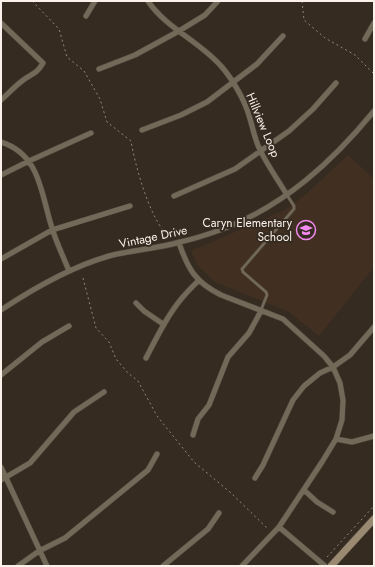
<svg xmlns="http://www.w3.org/2000/svg" width="375" height="567" font-family="Jost,sans-serif">
<style>
.built{fill:#413022}
.lines{fill:none;stroke-linecap:round;stroke-linejoin:round}
.lane-casing{stroke:#51473d;stroke-width:3.5}
.street-casing{stroke:#51473d;stroke-width:6}
.secondary-casing{stroke:#51473d;stroke-width:8}
.path{stroke:#91877f;stroke-width:1;stroke-dasharray:2 3;stroke-linecap:butt}
.lane{stroke:#726959;stroke-width:2.5}
.street{stroke:#726959;stroke-width:5}
.secondary{stroke:#998a71;stroke-width:7}
.labels{text-anchor:middle;dominant-baseline:central;stroke-width:4;stroke-linejoin:round;paint-order:stroke}
.street-label{font-size:12px;fill:#f9f1ea;stroke:#362b21}
.poi-label{font-size:12px;fill:#f9f1ea;stroke:#362b21;text-anchor:end}
</style>
<rect width="100%" height="100%" fill="#362b21"/>
<path class="built" d="M 348,155 L 374,179 L 374,267 L 319,336 L 289,312 L 215,282 L 198,266 L 191,251 L 285,210 L 304,196 Z"/>
<g class="lines">
<g class="lane-casing">
<path id="lane" d="M 261,310 L 267,295 L 266,292 L 243,272 L 242,269 L 294,209 L 294,206 L 287,195"/>
</g>
<g class="street-casing">
<path id="street" d="M 148,1 C 166,28 199,41 221,66 C 230,76 241,94 246,107 C 252,121 253,136 260,150 C 268,166 278,180 287,195
M 86,16 L 95,1
M 1,23 L 43,63 C 36,75 32,73 22,81 C 14,87 8,94 1,100
M 365,39 L 374,23
M 99,69 L 135,55 L 179,31 L 205,15 L 218,1
M 142,130 L 181,115 L 207,102 L 257,64 L 283,36
M 1,142 C 42,155 41,197 53,231 C 57,244 64,258 69,271
M 1,175 L 29,161 L 91,133
M 174,196 L 235,169 L 289,131 L 313,109 L 336,83
M 179,243 C 188,269 195,282 221,295 L 283,319 L 324,356 L 333,367 L 340,383 L 343,400 L 342,420 L 336,439 L 322,462 L 279,527 L 242,566
M 1,259 L 52,230 L 130,206
M 136,303 L 144,311 L 163,324
M 1,310 C 34,288 70,267 109,256 C 132,250 156,249 180,242 C 194,239 209,234 223,229 C 285,205 332,162 374,111
M 146,358 C 157,337 167,316 182,298 C 187,292 193,286 199,280
M 1,375 L 42,342 L 69,326
M 193,435 L 198,419 L 209,405 L 228,357 L 249,333 L 261,311
M 336,439 L 352,442 L 374,436
M 1,467 L 47,566
M 255,478 L 263,465 L 293,400 L 304,386 L 320,373 L 333,367 L 350,355 L 374,327
M 1,480 L 30,463 L 74,412 L 104,392
M 304,490 L 317,502 L 333,512
M 279,527 L 325,566
M 18,566 L 39,551 L 65,538 L 148,470 L 157,454
M 163,566 L 208,529 L 219,513"/>
</g>
<g class="secondary-casing">
<path id="secondary" d="M 331,566 L 374,519"/>
</g>
<path class="path" d="M 32,1 L 59,29 L 67,57 L 84,71 L 100,99 L 107,122 L 131,141 C 135,165 148,211 163,230 C 165,233 169,235 172,238
M 302,1 L 304,20 L 325,38 L 355,55 L 374,74
M 83,278 L 96,328 L 109,342 L 116,359 L 128,373 L 138,381 L 157,416 L 194,462 L 231,493 L 268,529
M 327,557 L 374,506"/>
<use href="#lane" class="lane"/>
<use href="#street" class="street"/>
<use href="#secondary" class="secondary"/>
</g>
<defs>
<g id="school-ring" transform="scale(1)"><circle r="9.5" fill="#362b21" stroke="#f489f0" stroke-width="1.5"/><path d="M0-5L7-2L0 1L-7-2ZM-4 1L0 2.5L4 1V4Q0 6-4 4Z" fill="#f489f0"/></g>
</defs>
<g fill-rule="evenodd">
<use href="#school-ring" x="306" y="230"/>
</g>
<g class="labels">
<g class="street-label">
<text transform="translate(263 125) rotate(67)">Hillview Loop</text>
<text transform="translate(153 237) rotate(-12)">Vintage Drive</text>
</g>
<g class="poi-label">
<text x="292" y="223">Caryn Elementary<tspan x="292" dy="14">School</tspan></text>
</g>
</g>
<rect width="375" height="567" fill="none" stroke="#f9f1ea" stroke-width="4"/>
</svg>
